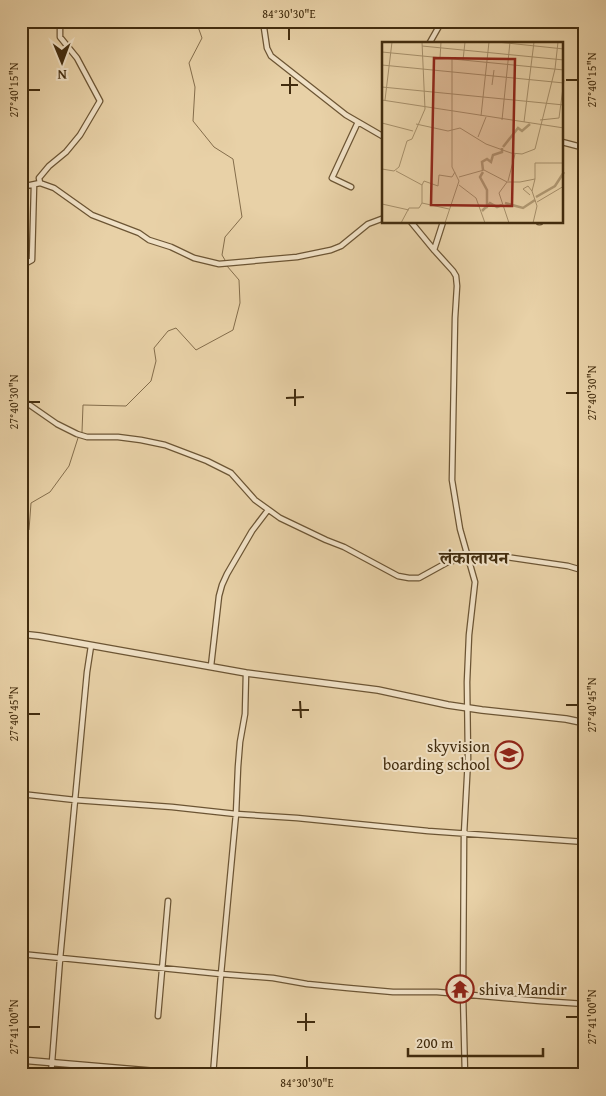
<svg xmlns="http://www.w3.org/2000/svg" width="606" height="1096" font-family="'Gentium Book Plus','Noto Serif Devanagari',serif">
<style>
.lines{fill:none;stroke-linecap:round;stroke-linejoin:round}
.stream{stroke:#846d4b;stroke-width:1}
.minor-casing{stroke:#6c5534;stroke-width:7}
.tertiary-casing{stroke:#6c5534;stroke-width:8}
.minor{stroke:#f0e1c6;stroke-width:4.5}
.tertiary{stroke:#f0e1c6;stroke-width:5.5}
.ticks{fill:none;stroke:#422c0e;stroke-width:2}
.labels{text-anchor:middle;dominant-baseline:central;stroke-width:4;stroke-linejoin:round;paint-order:stroke}
.poi-label{font-size:16px;fill:#422c0e;stroke:#f0e1c6;text-anchor:end}
.neighbourhood-label{font-size:18px;font-weight:bold;fill:#422c0e;stroke:#f0e1c6}
.inset-river{fill:none;stroke:#b09973;stroke-width:2.5}
.inset-road{fill:none;stroke:#a68f6a;stroke-width:1}
.view{fill:#8f2418;fill-opacity:0.15;stroke:#8f2418;stroke-width:2.5}
.inset-edge{fill:none;stroke:#422c0e;stroke-width:2.5}
.neatline{fill:none;stroke:#422c0e;stroke-width:2}
.ticks-label{font-size:12px;text-anchor:middle;fill:#422c0e}
</style>
<rect width="100%" height="100%" fill="#e8d1a7"/>
<filter id="stains"><feTurbulence type="fractalNoise" baseFrequency=".004" numOctaves="4"/><feColorMatrix values="0 0 0 0 .2 0 0 0 0 .09 0 0 0 0 .02 0 0 0 .5 -.17"/></filter>
<radialGradient id="worn" r=".72"><stop offset=".6" stop-color="#630" stop-opacity="0"/><stop offset="1" stop-color="#630" stop-opacity=".3"/></radialGradient>
<g class="lines">
<path class="stream" d="M 48,21 L 58,27
M 153,21 L 169,24 L 171,21
M 196,21 L 202,38 L 189,63 L 195,87 L 193,121 L 214,147 L 233,159 L 242,217 L 225,237 L 222,255 L 225,260
M 64,27 L 70,21
M 82,432 L 83,405 L 126,406 L 151,381 L 156,361 L 154,348 L 168,331 L 176,328 L 196,350 L 233,330 L 240,303 L 239,280 L 227,266
M 21,536 L 29,530 L 31,503 L 50,492 L 69,466 L 78,438"/>
<g class="minor-casing">
<path id="minor" d="M 263,21 L 267,48 L 271,56 L 346,115 L 384,137
M 429,44 L 442,21
M 562,142 L 585,148
M 40,183 L 39,178 L 49,166 L 66,152 L 80,135 L 100,101 L 77,58 L 60,37 L 60,21
M 21,187 L 40,183 L 54,188 L 92,215 L 139,233 L 149,240 L 171,247 L 194,258 L 219,264 L 297,257 L 331,250 L 341,246 L 368,224 L 384,218
M 351,187 L 332,178 L 358,122
M 411,222 L 434,250 L 453,271 L 456,276 L 457,286 L 455,318 L 452,480 L 460,529 L 475,582 L 469,635 L 467,682 L 468,759 L 464,834 L 463,994 L 465,1075
M 539,222 L 540,222
M 434,250 L 443,222
M 21,266 L 32,260 L 34,185
M 21,399 L 57,424 L 77,434 L 87,437 L 118,437 L 141,440 L 165,445 L 207,461 L 231,473 L 255,500 L 280,518 L 326,540 L 344,547 L 398,576 L 409,578 L 419,578 L 448,562 L 467,557 L 493,555 L 568,566 L 585,571
M 211,666 L 219,596 L 222,585 L 227,574 L 252,531 L 268,510
M 21,794 L 75,800 L 172,807 L 236,814 L 297,818 L 428,831 L 585,842
M 21,954 L 221,974 L 273,978 L 307,984 L 348,988 L 393,992 L 437,992 L 540,1001 L 585,1004
M 158,1016 L 168,901
M 51,1075 L 60,959 L 75,800 L 87,672 L 91,646
M 213,1075 L 221,974 L 236,814 L 238,767 L 240,742 L 245,714 L 246,673"/>
</g>
<g class="tertiary-casing">
<path id="tertiary" d="M 21,634 L 39,636 L 246,673 L 378,690 L 448,705 L 482,710 L 566,719 L 585,723
M 21,1060 L 197,1075"/>
</g>
<use href="#minor" class="minor"/>
<use href="#tertiary" class="tertiary"/>
</g>
<path class="ticks" d="M 289,28 L 289,40M 290,77 L 290,94M 566,80 L 578,80M 281,85 L 298,85M 28,90 L 40,90M 295,389 L 295,406M 566,393 L 578,393M 286,398 L 304,397M 28,402 L 40,402M 300,701 L 301,718M 566,705 L 578,705M 292,710 L 309,710M 28,714 L 40,714M 306,1013 L 306,1031M 566,1017 L 578,1017M 297,1022 L 315,1022M 28,1027 L 40,1027M 307,1056 L 307,1068"/>
<defs>
<g id="school-ring" transform="scale(1.4375)"><circle r="9.5" fill="#f0e1c6" stroke="#8f2418" stroke-width="1.5"/><path d="M0-5L7-2L0 1L-7-2ZM-4 1L0 2.5L4 1V4Q0 6-4 4Z" fill="#8f2418"/></g>
<g id="temple-ring" transform="scale(1.4375)"><circle r="9.5" fill="#f0e1c6" stroke="#8f2418" stroke-width="1.5"/><path d="M0-6L5-2H3V0L6.5 2.5H4V6H1.5V3h-3V6H-4V2.5H-6.5L-3 0V-2H-5Z" fill="#8f2418"/></g>
</defs>
<g fill-rule="evenodd">
<use href="#school-ring" x="509" y="755"/>
<use href="#temple-ring" x="460" y="989"/>
</g>
<g class="labels">
<g class="poi-label">
<text x="490" y="746">skyvision<tspan x="490" dy="18">boarding school</tspan></text>
<text x="479" y="989" text-anchor="start">shiva Mandir</text>
</g>
<g class="neighbourhood-label">
<text x="474" y="557">लंकालायन</text>
</g>
</g>
<g transform="translate(382 42)">
<rect width="181" height="181" fill="#e8d1a7"/>
<path class="inset-river" d="M 121,105 L 136,86 L 140,89 L 148,82M 101,128 L 100,120 L 105,117 L 109,120 L 111,113 L 120,110 L 120,106M 154,155 L 173,144 L 182,130M 123,161 L 141,166 L 153,158M 104,166 L 108,161 L 115,165 L 120,163M 100,169 L 105,164 L 105,148 L 98,135 L 101,130"/>
<path class="inset-road" d="M 115,0 L 182,7M 40,4 L 182,18M 0,10 L 182,28M 58,16 L 59,0M 81,18 L 83,0M 0,23 L 182,41M 110,43 L 112,28M 0,45 L 182,63M 0,58 L 182,86M 3,58 L 10,0M 99,74 L 107,0M 120,78 L 128,0M 158,78 L 177,76 L 182,38M 142,80 L 152,0M 0,81 L 31,89M 34,82 L 66,89 L 78,86 L 104,102 L 129,111 L 140,112 L 153,107 L 173,27 L 176,0M 96,95 L 104,75M 0,127 L 12,129 L 17,125 L 25,99 L 30,97 L 43,67 L 40,0M 14,129 L 40,143 L 40,161M 77,135 L 102,128 L 125,140 L 138,140 L 153,137 L 153,121 L 182,121M 126,139 L 133,112M 125,140 L 117,151 L 127,181M 40,143 L 42,139 L 56,144 L 57,133 L 70,135 L 73,130M 77,143 L 94,156 L 103,181M 148,153 L 141,147 L 146,144 L 150,149M 155,160 L 182,144M 0,162 L 27,168M 19,181 L 27,166 L 37,166 L 40,161 L 67,167M 63,181 L 77,139 L 70,125 L 70,17M 151,181 L 155,164 L 150,149 L 153,137"/>
<path class="view" d="M 52,16 L 133,17 L 130,164 L 49,163 Z"/>
<rect width="181" height="181" class="inset-edge"/>
</g>
<rect width="606" height="1096" fill="none" stroke="#e8d1a7" stroke-width="55"/>
<g transform="translate(62 62) rotate(179)" stroke="#f0e1c6" stroke-width="4" paint-order="stroke">
<path d="M0-4L9 19L0 12L-9 19Z" fill="#422c0e"/>
<text y="-8" font-size="14" font-weight="bold" text-anchor="middle" fill="#422c0e">N</text>
</g>
<path d="M408 1048v8h135v-8" fill="none" stroke="#422c0e" stroke-width="2.5"/>
<text x="416" y="1048" font-size="15" fill="#422c0e" stroke="#f0e1c6" stroke-width="4" paint-order="stroke">200 m</text>
<rect x="28" y="28" width="550" height="1040" class="neatline"/>
<g class="ticks-label">
<text x="289" y="18">84°30'30"E</text>
<text transform="translate(592 80) rotate(-90)" y="4">27°40'15"N</text>
<text transform="translate(14 90) rotate(-90)" y="4">27°40'15"N</text>
<text transform="translate(592 393) rotate(-90)" y="4">27°40'30"N</text>
<text transform="translate(14 402) rotate(-90)" y="4">27°40'30"N</text>
<text transform="translate(592 705) rotate(-90)" y="4">27°40'45"N</text>
<text transform="translate(14 714) rotate(-90)" y="4">27°40'45"N</text>
<text transform="translate(592 1017) rotate(-90)" y="4">27°41'00"N</text>
<text transform="translate(14 1027) rotate(-90)" y="4">27°41'00"N</text>
<text x="307" y="1087">84°30'30"E</text>
</g>
<rect width="100%" height="100%" filter="url(#stains)"/>
<rect width="100%" height="100%" fill="url(#worn)"/>
</svg>
